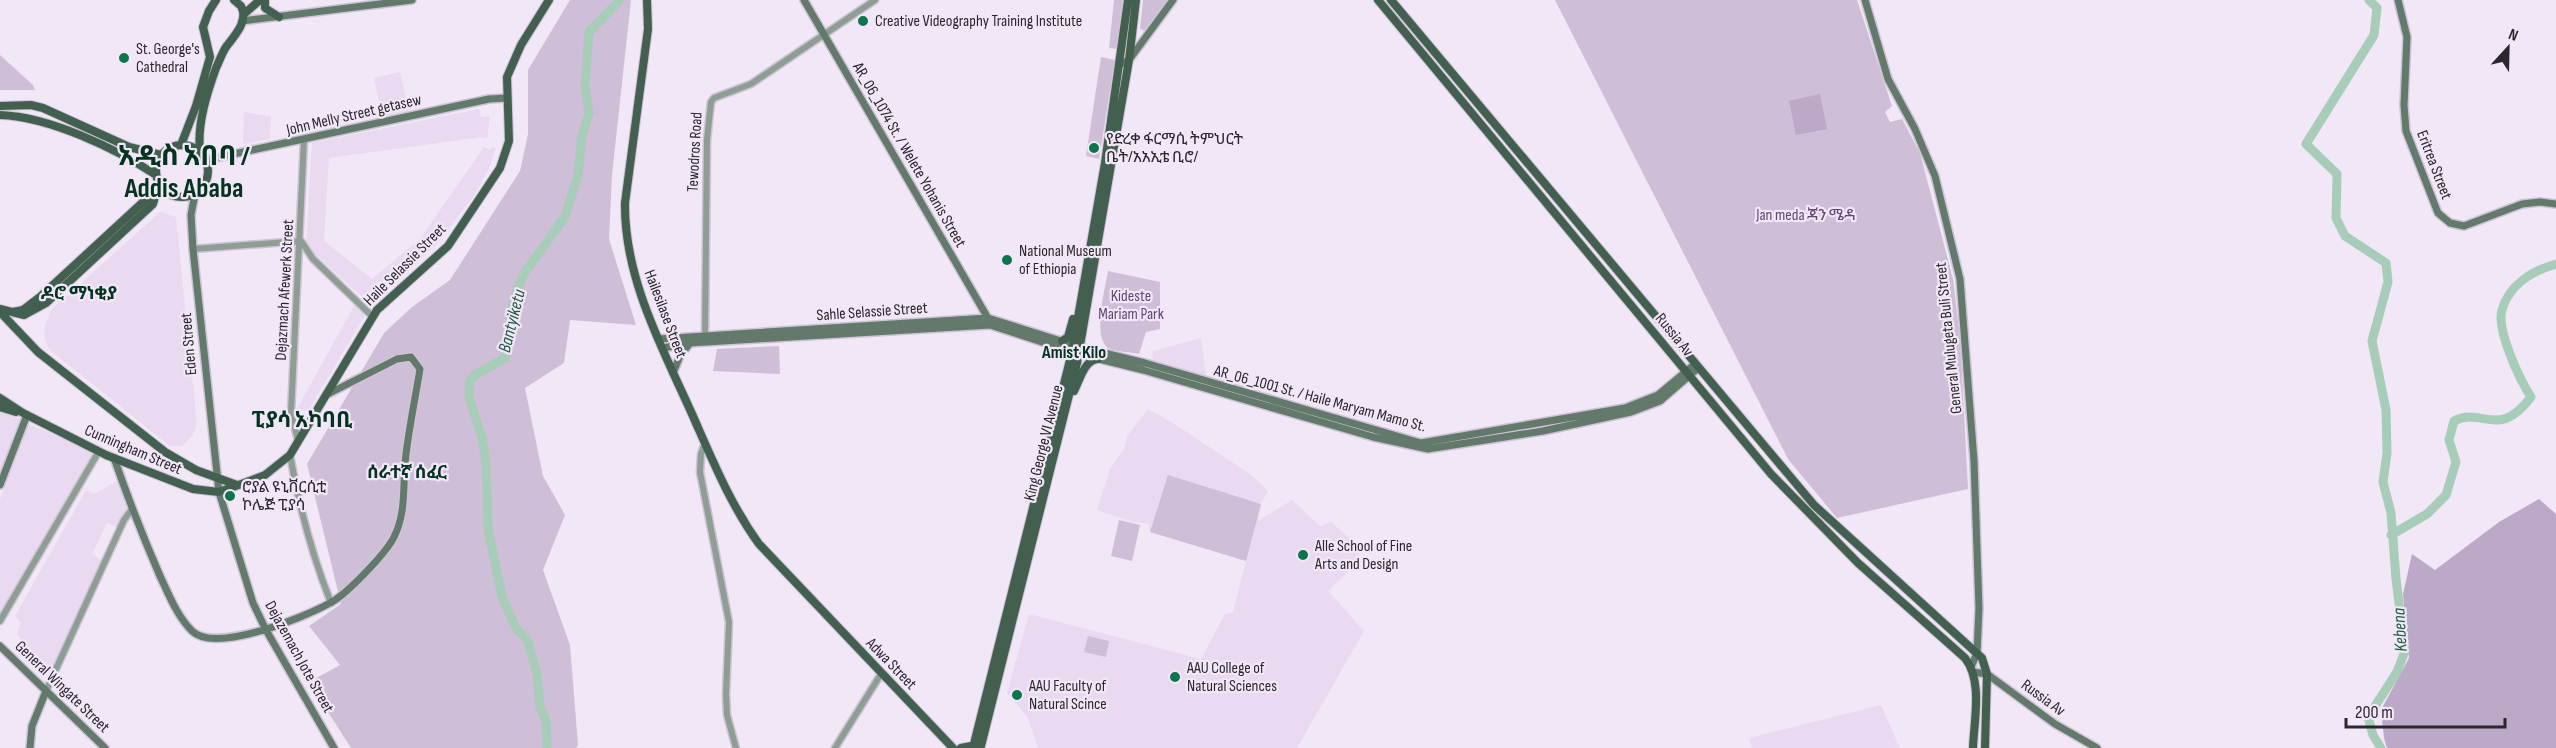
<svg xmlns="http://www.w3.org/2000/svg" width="2556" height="748" font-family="'Sofia Sans Condensed','Noto Sans Ethiopic',sans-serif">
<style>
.built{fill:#e9daf1}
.green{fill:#cfbed8}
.forest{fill:#bca8c7}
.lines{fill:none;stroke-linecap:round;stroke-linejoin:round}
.river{stroke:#a7ccb8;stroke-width:9}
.tertiary-casing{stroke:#cdc4d3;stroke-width:9}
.secondary-casing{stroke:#cdc4d3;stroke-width:10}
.primary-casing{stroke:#cdc4d3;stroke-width:10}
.tertiary{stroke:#8f9e95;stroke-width:6}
.secondary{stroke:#62796c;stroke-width:7}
.primary{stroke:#435f50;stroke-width:8}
.poi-dot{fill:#0d754e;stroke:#f1e7f7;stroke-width:2}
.labels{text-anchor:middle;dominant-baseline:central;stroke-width:4.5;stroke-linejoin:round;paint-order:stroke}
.poi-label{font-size:16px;fill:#2b272d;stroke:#f1e7f7;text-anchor:start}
.street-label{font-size:16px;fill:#2b272d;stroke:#f1e7f7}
.park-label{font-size:16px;fill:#624571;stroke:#f1e7f7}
.neighbourhood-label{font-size:18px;font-weight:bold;fill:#043320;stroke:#f1e7f7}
.water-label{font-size:18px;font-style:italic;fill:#1e5c40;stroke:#f1e7f7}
.district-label{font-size:22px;font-weight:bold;fill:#043320;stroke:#f1e7f7}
.town-label{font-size:28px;font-weight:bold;fill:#043320;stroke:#f1e7f7}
</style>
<rect width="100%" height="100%" fill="#f1e7f7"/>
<path class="built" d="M 400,72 L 409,111 L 382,116 L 374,78 Z
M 479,109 L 481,117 L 490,116 L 487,139 L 482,137 L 329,158 L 324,241 L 372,279 L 420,239 L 484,147 L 490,150 L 492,147 L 496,148 L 488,170 L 474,196 L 436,245 L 371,305 L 306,246 L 312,143 Z
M 244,112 L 271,117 L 270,139 L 243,144 Z
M 160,212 L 176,217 L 197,424 L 193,435 L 182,446 L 170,446 L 50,350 L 45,340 L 44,329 L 51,310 Z
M 354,306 L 365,315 L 308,411 L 297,409 Z
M 1201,338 L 1207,382 L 1152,365 L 1153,351 Z
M 1148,409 L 1173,423 L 1250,474 L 1268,491 L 1261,504 L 1258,521 L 1292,500 L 1321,527 L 1330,521 L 1363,550 L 1350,563 L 1353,567 L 1328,591 L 1364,631 L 1297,748 L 1038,748 L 1028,718 L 1007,693 L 1029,614 L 1201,659 L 1225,614 L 1233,612 L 1246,561 L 1150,532 L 1149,524 L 1129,521 L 1097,510 L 1110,469 L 1125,447 L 1127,436 Z
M 0,411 L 24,421 L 0,487 Z
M 28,424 L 98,453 L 0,620 L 0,499 Z
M 117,481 L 128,509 L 117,527 L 107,523 L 92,554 L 102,560 L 51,670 L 22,641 L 17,634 L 21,623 L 15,616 L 86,490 L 94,494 Z
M 1881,705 L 1900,748 L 1752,748 L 1749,738 Z"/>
<path class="green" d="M 570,0 L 631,0 L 612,175 L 609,239 L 636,325 L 570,320 L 564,363 L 525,388 L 543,476 L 565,515 L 543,570 L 570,645 L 578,745 L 576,748 L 351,748 L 309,682 L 340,665 L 309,626 L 341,604 L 307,464 L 384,333 L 412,307 L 450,280 L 520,171 L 528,134 L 528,70 Z
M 1114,0 L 1123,0 L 1117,49 L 1109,48 Z
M 1143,0 L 1169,0 L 1148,32 L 1140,29 Z
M 1555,0 L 1857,0 L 1892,106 L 1885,112 L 1890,122 L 1902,119 L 1920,153 L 1953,279 L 1960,337 L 1968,489 L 1837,518 L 1788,459 Z
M 0,55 L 33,85 L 35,90 L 0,90 Z
M 1101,57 L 1115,60 L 1099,159 L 1086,156 Z
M 1108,271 L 1160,282 L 1160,329 L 1146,332 L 1139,354 C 1130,352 1119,352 1110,349 C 1091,341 1105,289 1108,271 Z
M 779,346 L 780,374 L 713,371 L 717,349 Z
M 1168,475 L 1261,504 L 1246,561 L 1150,532 Z
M 1119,520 L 1140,525 L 1132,561 L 1111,556 Z
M 1088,636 L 1109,641 L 1106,657 L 1084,652 Z"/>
<path class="forest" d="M 1820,94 L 1827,129 L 1796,135 L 1789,101 Z
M 2539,499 L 2556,514 L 2556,748 L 2387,748 L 2384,738 L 2381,710 L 2409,658 L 2403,594 L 2412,554 L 2435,570 L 2499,522 Z"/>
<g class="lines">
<path class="river" d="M 2369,0 L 2377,8 L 2374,35 L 2306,144 L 2337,174 L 2336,218 L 2345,236 L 2386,263 L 2388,282 L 2372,341 L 2386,410 L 2387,453 L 2383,482 L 2391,513 L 2396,579 L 2405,651 L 2397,672 L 2368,717 L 2373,735 L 2381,748
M 2391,535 L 2427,514 L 2446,495 L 2456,462 L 2449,440 L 2454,421 C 2482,406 2498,441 2531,397 C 2520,380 2496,330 2502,310 C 2509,285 2532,271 2556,264
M 547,748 L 546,721 L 540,707 L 537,674 L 528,642 L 515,626 L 502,597 L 488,529 L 486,462 L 482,438 L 469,397 L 470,381 L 475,375 L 505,358 L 513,304 L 517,290 L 525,272 L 565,217 L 578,175 L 582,136 L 589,113 L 585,86 L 589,32 L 620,0"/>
<g class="tertiary-casing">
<path id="tertiary" d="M 193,249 L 301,241 L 313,259 L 372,316
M 705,338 L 707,140 L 711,102 L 714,98 L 751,84 L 875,0
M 298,440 L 291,413 L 304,140
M 705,443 L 701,454 L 700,472 L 729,622 L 726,694 L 727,715 L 736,748
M 290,455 C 299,506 312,555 331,603
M 0,621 L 99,451
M 46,691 L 124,520 L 132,509
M 835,748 L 881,674"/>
</g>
<g class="secondary-casing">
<path id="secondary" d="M 804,0 L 989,320
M 1865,0 L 1888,79 L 1915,129 L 1935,176 L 1960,279 L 1974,461 L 1979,608 L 1977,653 L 1971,667
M 2398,0 L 2407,37 L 2404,105 L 2406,131 L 2438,213 L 2450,223 L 2464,226 L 2522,204 L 2540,202 L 2556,204
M 242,21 L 412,0
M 1119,65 L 1129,60 L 1173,0
M 206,160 L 489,99 L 507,98
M 195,194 L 191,215 L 193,249 L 219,492 L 253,603 L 266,630 L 334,748
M 658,339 L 988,318 L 1080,347 L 1145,363 L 1421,443 L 1625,408 L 1658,395 L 1695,364
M 663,348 L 690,343 L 990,325 L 1079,354 L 1143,370 L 1373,437 L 1428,449 L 1543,431 L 1631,412 L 1660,401 L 1698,368
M 673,373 L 680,356 L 690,343
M 114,458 C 128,498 143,537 160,576 C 169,595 177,616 192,631 C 215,654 305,617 330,603 C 346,595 384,555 393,539 C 406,515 403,489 405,463 C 408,432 415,400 420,369 L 411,357 L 397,359 L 326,395
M 0,485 L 27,415
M 0,646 L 105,748
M 1973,672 L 1987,674 L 2055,724 L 2097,748
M 30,748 L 32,726 L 46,691"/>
</g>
<g class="primary-casing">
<path id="primary" d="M 265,0 L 265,8 L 279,17
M 647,0 L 648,29 L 625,203 C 624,278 662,347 692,414 C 712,459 730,504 759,544 L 953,748
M 1378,0 L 1771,474 L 1858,563 L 1965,658 C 1983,681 1974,720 1973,748
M 1391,0 L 1814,505 L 1982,658 L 1987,674 L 1985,748
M 244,14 L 260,0
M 0,106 L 31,105 L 43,108 L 129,147 L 161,155
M 0,115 C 50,117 115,148 156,175
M156 171a26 26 0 1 1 52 0a26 26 0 1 1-52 0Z
M 181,145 L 196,106 L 210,57 L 203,27 L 209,11 L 216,0
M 200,151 C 197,124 207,93 216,68 C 219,62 222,53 226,47 C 235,35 249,21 241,6 L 234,0
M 0,309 L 24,315 L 46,303 L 153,204 L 159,183
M 0,312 L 38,352 L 165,452 L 196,470 L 237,485
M 13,312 L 23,310 L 40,297 L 154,192
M 1062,341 L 1068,337 L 1073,319
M 1074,391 C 1080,380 1084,360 1098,359
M 0,398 L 23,413 L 106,455 L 193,489 L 219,492 L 244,483 L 265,475 L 290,455 L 377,310 L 448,246 L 500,168 L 509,141 L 507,77 L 521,45 L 549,0
M 0,407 L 16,412
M 974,744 L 1072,352 L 1105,163 L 1128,0
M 981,746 L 1077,363 L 1129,60 L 1136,0
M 961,748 L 976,745"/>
</g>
<use href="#tertiary" class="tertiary"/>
<use href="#secondary" class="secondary"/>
<use href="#primary" class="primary"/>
</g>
<g class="poi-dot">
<circle cx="863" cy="21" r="6"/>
<circle cx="124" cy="58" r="6"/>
<circle cx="1094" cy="148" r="6"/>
<circle cx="1007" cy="260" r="6"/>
<circle cx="230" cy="496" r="6"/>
<circle cx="1303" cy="555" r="6"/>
<circle cx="1175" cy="677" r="6"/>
<circle cx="1017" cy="695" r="6"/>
</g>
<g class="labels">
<g class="poi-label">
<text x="875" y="21">Creative Videography Training Institute</text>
<text x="136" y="49">St. George's<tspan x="136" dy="18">Cathedral</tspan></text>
<text x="1106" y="139">የድረቀ ፋርማሲ ትምህርት<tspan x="1106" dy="18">ቤት/አአኢቴ ቢሮ/</tspan></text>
<text x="1019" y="251">National Museum<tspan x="1019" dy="18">of Ethiopia</tspan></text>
<text x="242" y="487">ሮያል ዩኒቨርሲቲ<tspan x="242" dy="18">ኮሌጅ ፒያሳ</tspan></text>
<text x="1315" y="546">Alle School of Fine<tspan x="1315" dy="18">Arts and Design</tspan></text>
<text x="1187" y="668">AAU College of<tspan x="1187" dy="18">Natural Sciences</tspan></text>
<text x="1029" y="686">AAU Faculty of<tspan x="1029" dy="18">Natural Scince</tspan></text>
</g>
<g class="street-label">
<text transform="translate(354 115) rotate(-13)">John Melly Street getasew</text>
<text transform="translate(695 152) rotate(-87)">Tewodros Road</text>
<text transform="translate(909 155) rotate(60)">AR_06_1074 St. / Welete Yohanis Street</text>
<text transform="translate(2434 165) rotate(69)">Eritrea Street</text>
<text transform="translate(405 265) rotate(-45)">Haile Selassie Street</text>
<text transform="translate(285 290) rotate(-87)">Dejazmach Afewerk Street</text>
<text transform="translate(872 312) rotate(-4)">Sahle Selassie Street</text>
<text transform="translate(665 314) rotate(69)">Hailesilase Street</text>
<text transform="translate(1674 335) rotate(51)">Russia Av</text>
<text transform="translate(1949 338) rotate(-96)">General Mulugeta Buli Street</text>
<text transform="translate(189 344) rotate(-95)">Eden Street</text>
<text transform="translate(1320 399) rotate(15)">AR_06_1001 St. / Haile Maryam Mamo St.</text>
<text transform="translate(1044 443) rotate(-76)">King George VI Avenue</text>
<text transform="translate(133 450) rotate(23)">Cunningham Street</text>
<text transform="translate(299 657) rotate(61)">Dejazemach Jote Street</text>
<text transform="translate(891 664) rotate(46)">Adwa Street</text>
<text transform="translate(62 687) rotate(44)">General Wingate Street</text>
<text transform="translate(2043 698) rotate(36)">Russia Av</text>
</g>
<g class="park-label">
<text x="1806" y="215">Jan meda ጃን ሜዳ</text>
<text x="1131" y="296">Kideste<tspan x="1131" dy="18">Mariam Park</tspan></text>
</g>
<g class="neighbourhood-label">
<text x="79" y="293">ዶሮ ማነቂያ</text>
<text x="1074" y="352">Amist Kilo</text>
<text x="407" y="472">ሰራተኛ ሰፈር</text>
</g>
<g class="water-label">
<text transform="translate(512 321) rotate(-76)">Bantyiketu</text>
<text transform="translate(2400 630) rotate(-93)">Kebena</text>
</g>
<g class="district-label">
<text x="302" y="420">ፒያሳ አካባቢ</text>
</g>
<g class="town-label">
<text x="184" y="156">አዲስ አበባ /<tspan x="184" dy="32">Addis Ababa</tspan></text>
</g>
</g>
<g transform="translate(2508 48) rotate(22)" stroke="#f1e7f7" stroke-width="4.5" paint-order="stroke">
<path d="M0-4.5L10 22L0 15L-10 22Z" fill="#2b272d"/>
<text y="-9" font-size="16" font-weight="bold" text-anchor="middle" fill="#2b272d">N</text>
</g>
<path d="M2346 718v9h159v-9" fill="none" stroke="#2b272d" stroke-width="3"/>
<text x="2355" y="718" font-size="18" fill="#2b272d" stroke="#f1e7f7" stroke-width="4.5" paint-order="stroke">200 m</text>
</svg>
